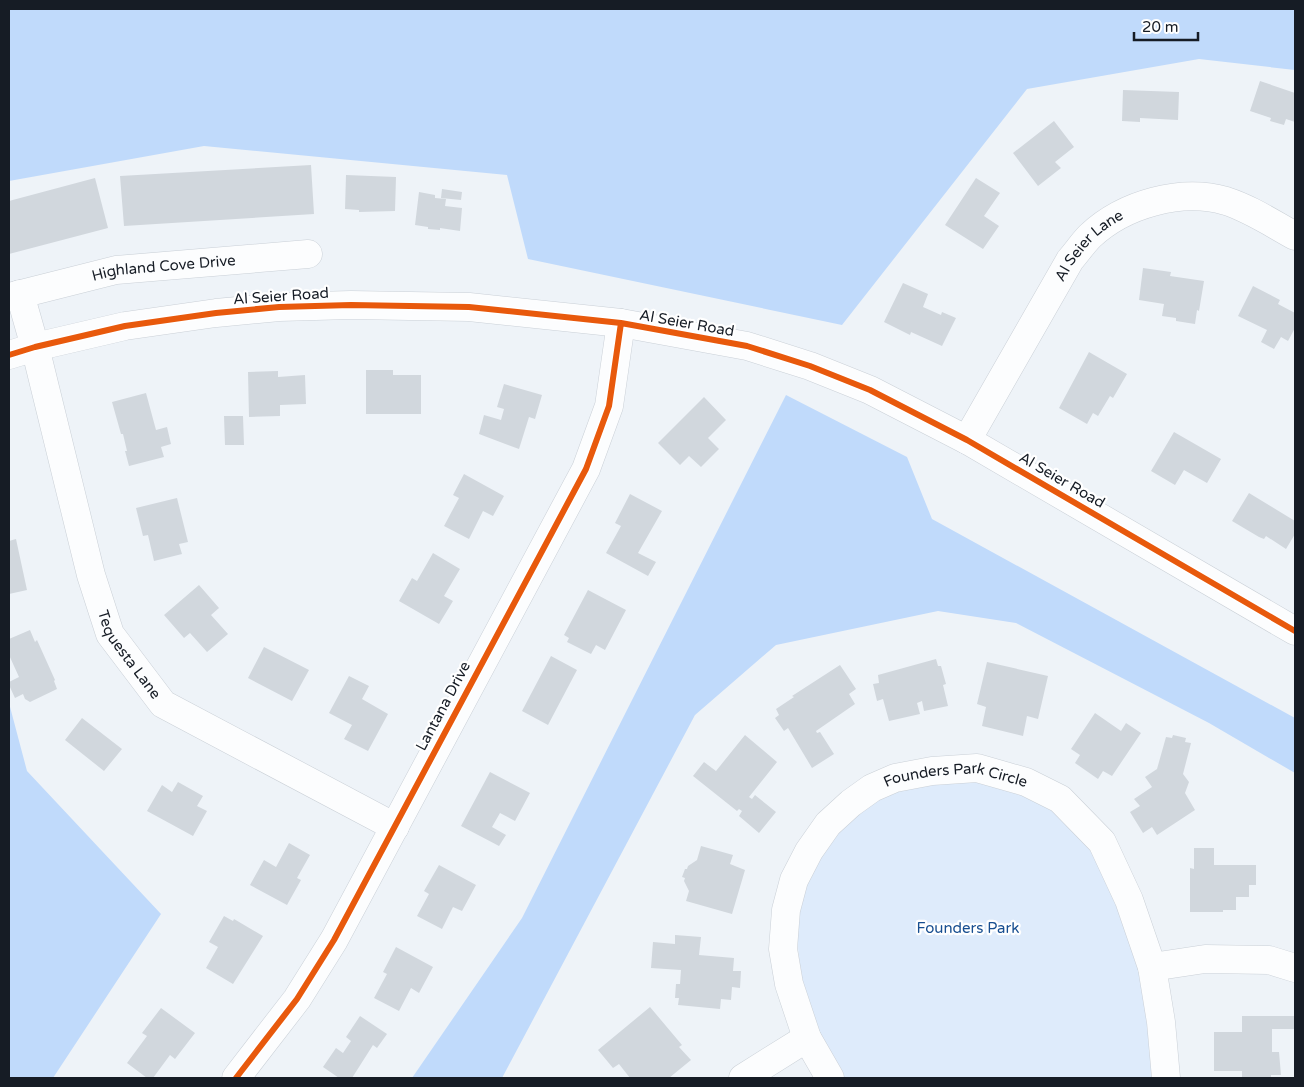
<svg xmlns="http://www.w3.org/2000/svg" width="1304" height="1087" font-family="'Varela Round',sans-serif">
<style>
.green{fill:#deebfb}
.forest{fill:#c0dafb}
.building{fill:#d1d7dd}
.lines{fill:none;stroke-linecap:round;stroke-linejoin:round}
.minor-casing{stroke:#cad0d7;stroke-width:29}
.minor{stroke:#fcfdfe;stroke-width:28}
.cycleway-casing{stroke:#fff;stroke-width:9}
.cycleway{stroke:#e8590c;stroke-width:6}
.labels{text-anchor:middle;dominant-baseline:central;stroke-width:4.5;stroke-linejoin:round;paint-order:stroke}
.street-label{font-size:15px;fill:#161c25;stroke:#fff}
.park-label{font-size:15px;fill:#174e90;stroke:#fff}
</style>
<rect width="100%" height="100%" fill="#eef3f8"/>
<path class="green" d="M 926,777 L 988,777 L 1056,798 L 1099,844 L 1153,969 L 1160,1078 L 835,1078 L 807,1038 L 795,916 L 816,860 L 855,811 Z"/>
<path class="forest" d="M 9,9 L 1295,9 L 1295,70 L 1199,59 L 1027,89 L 842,325 L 528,259 L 507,175 L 204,146 L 9,181 Z
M 786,395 L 907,457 L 932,519 L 1295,718 L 1295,773 L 1209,723 L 1016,623 L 938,611 L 776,645 L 695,715 L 502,1078 L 412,1078 L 522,918 Z
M 9,703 L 27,771 L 161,914 L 53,1078 L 9,1078 Z"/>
<path class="building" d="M 1260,81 L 1295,93 L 1295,122 L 1286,119 L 1284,125 L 1270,121 L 1271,118 L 1250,111 Z
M 1123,90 L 1179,92 L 1178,120 L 1140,118 L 1140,122 L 1122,121 Z
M 1054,121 L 1074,147 L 1055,162 L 1061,168 L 1038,186 L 1013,153 Z
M 311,165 L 314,214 L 124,226 L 120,176 Z
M 346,175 L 396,177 L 395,211 L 359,212 L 359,210 L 345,209 Z
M 95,178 L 108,228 L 9,254 L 9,201 Z
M 976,178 L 1000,193 L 984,216 L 999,226 L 983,249 L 945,225 Z
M 442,189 L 462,192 L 461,200 L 441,198 Z
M 419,192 L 435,195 L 435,198 L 446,199 L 445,206 L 462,208 L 460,231 L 440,228 L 440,230 L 428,229 L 428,227 L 415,225 Z
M 1143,268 L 1171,272 L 1170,276 L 1204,281 L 1199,311 L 1197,310 L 1195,324 L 1176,321 L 1176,318 L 1162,316 L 1164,304 L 1139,300 Z
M 903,283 L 928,294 L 923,307 L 941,315 L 942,312 L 956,318 L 942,346 L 911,332 L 910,335 L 884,322 Z
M 1253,286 L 1280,300 L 1278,304 L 1295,313 L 1295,328 L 1288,341 L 1281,337 L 1274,349 L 1261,342 L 1267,330 L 1238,316 Z
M 1089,352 L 1127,374 L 1113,398 L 1110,396 L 1098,416 L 1093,413 L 1087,424 L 1059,408 Z
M 366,370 L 393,370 L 393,375 L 421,375 L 421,414 L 366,414 Z
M 278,371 L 278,377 L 305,375 L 306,404 L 280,405 L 280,416 L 249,417 L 248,372 Z
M 504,384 L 542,395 L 535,419 L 529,417 L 519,449 L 479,434 L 484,415 L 501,420 L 504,409 L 497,407 Z
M 146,393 L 156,430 L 167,427 L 171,444 L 161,447 L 164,457 L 129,466 L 125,451 L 127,451 L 123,434 L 121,434 L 112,402 Z
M 704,397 L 726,420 L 708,438 L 719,449 L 701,467 L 689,456 L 680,465 L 658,443 Z
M 224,416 L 243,416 L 244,445 L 225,445 Z
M 1174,432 L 1221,459 L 1207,483 L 1184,470 L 1175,485 L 1151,471 Z
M 464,474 L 504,496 L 493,516 L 483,511 L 469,539 L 444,526 L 459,498 L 453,495 Z
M 1249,493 L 1295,521 L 1295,534 L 1286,549 L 1266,536 L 1264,539 L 1259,537 L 1232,521 Z
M 630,494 L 662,511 L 638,553 L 656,562 L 648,576 L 606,553 L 621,526 L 615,523 Z
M 177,498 L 188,542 L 179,544 L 182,554 L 154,561 L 148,535 L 143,536 L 136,508 Z
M 16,539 L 27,590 L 9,594 L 9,541 Z
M 433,553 L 460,569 L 444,596 L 453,601 L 439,624 L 399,601 L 412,578 L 417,581 Z
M 199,585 L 219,608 L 211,615 L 228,634 L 207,652 L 190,633 L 184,638 L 164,615 Z
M 588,590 L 626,610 L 605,650 L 596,645 L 591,654 L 567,642 L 569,638 L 564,635 Z
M 30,630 L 35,642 L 37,640 L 55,680 L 54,681 L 57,689 L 30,702 L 25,699 L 23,694 L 15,698 L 9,685 L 9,682 L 19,677 L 9,655 L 9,639 Z
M 264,647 L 309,670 L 292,701 L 248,678 Z
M 551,656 L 577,670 L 548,725 L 522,711 Z
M 936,659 L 938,666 L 941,666 L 946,684 L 943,685 L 948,706 L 924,711 L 922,701 L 917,703 L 920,714 L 889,721 L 883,699 L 877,701 L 873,684 L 879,683 L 878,675 Z
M 987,662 L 1048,676 L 1038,719 L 1027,716 L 1023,736 L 982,726 L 986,707 L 977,704 Z
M 840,665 L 856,689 L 849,694 L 855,704 L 816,731 L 817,733 L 820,732 L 834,754 L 812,768 L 788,728 L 784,731 L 775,718 L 779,715 L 776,709 L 794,697 L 792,696 Z
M 349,676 L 369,686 L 362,699 L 388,714 L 368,751 L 344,739 L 352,725 L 329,713 Z
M 1095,713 L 1121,731 L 1126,723 L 1141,733 L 1112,776 L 1103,771 L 1098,779 L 1075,763 L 1080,755 L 1071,749 Z
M 82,718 L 122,749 L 104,771 L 65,740 Z
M 745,735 L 777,762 L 749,797 L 752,799 L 755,795 L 776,812 L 759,833 L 739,816 L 742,811 L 739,809 L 737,811 L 693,776 L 704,762 L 716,771 Z
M 1173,735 L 1186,738 L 1185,742 L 1191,743 L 1183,774 L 1189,782 L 1185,793 L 1195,810 L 1157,835 L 1152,827 L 1143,833 L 1130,812 L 1140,806 L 1134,799 L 1152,787 L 1145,777 L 1157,769 L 1166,737 L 1172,738 Z
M 490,772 L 530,793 L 515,821 L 500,813 L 492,827 L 506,835 L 499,846 L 461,826 Z
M 178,782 L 203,796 L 197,806 L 207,811 L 193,836 L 147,811 L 162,785 L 172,792 Z
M 289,843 L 310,855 L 297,878 L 301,880 L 287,905 L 250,885 L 264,860 L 276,867 Z
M 701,846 L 733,855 L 730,864 L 745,870 L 732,914 L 686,901 L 689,891 L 684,881 L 685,878 L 682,877 L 685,869 L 687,869 L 688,866 L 697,860 Z
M 1194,848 L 1214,848 L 1214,865 L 1256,865 L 1256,885 L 1249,885 L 1249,897 L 1236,897 L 1236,910 L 1223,910 L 1223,912 L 1190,912 L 1190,868 L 1194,869 Z
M 439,865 L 476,885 L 462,911 L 453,907 L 442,929 L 417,916 L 429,894 L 424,891 Z
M 224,916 L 233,921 L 234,919 L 263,936 L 233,984 L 206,968 L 218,947 L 209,942 Z
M 675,935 L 701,937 L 699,955 L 734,958 L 733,971 L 741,971 L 740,988 L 732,987 L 731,1000 L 721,999 L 720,1009 L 678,1005 L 679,998 L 675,998 L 676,984 L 680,984 L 681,970 L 651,968 L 653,942 L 675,944 Z
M 396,947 L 433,967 L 419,993 L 411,988 L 399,1011 L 374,998 L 387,974 L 383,972 Z
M 650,1007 L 682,1045 L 679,1047 L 691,1060 L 669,1078 L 630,1078 L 619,1064 L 613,1068 L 598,1050 Z
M 161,1008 L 195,1033 L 175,1059 L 170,1055 L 153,1078 L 147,1078 L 127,1063 L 147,1036 L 142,1033 Z
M 360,1016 L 387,1034 L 377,1048 L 373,1045 L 352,1078 L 339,1078 L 323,1067 L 336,1048 L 343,1053 L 351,1041 L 346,1037 Z
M 1242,1016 L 1295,1016 L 1295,1029 L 1272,1029 L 1272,1052 L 1279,1052 L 1281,1075 L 1271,1075 L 1271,1078 L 1242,1078 L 1242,1071 L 1214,1071 L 1214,1032 L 1242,1032 Z"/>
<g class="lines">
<g class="minor-casing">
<g id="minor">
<path id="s1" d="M 20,294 L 35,347 L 91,575 L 110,634 L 163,704 L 395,827"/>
<path id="s2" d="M 9,297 L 116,270 L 308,254"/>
<path d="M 9,355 L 35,347 L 125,326 L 216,313 L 279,307 L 351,305 L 469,307 L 621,323 L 747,346 L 810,366 L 870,390 L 967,440 L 1295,631"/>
<path id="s3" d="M 967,440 L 1070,260 C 1077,252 1083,243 1090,236 C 1124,204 1181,188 1226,201 C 1251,209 1273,224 1295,236"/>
<path d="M 1152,967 L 1205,959 L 1269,960 L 1295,968"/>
<path d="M 236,1078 L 297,999 L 334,940 L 586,469 L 609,406 L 621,323"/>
<path d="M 743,1078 L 807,1038"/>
<path id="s4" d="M 830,1078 L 807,1038 L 789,984 L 783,949 L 786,910 L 794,880 L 809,851 L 828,824 L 851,803 L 872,788 L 895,778 L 932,771 L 977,768 L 1026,782 L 1060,799 L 1102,842 L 1129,900 L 1152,967 L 1161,1022 L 1166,1078"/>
</g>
</g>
<use href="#minor" class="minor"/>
<g class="cycleway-casing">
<path id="cycleway" d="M 9,355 L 35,347 L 125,326 L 216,313 L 279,307 L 351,305 L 469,307 L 621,323 L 747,346 L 810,366 L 870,390 L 967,440 L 1295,631
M 236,1078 L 297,999 L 334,940 L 586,469 L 609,406 L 621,323"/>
</g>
<use href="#cycleway" class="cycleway"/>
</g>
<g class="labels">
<g class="street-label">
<text stroke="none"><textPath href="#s3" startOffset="231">Al Seier Lane</textPath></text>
<text stroke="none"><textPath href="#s2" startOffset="158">Highland Cove Drive</textPath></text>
<text transform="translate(281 296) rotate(-4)">Al Seier Road</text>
<text transform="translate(687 323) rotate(10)">Al Seier Road</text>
<text transform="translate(1062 480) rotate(30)">Al Seier Road</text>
<text stroke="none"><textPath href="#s1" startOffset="379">Tequesta Lane</textPath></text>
<text transform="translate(443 706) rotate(-62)">Lantana Drive</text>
<text stroke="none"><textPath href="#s4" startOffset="418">Founders Park Circle</textPath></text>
</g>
<g class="park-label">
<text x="968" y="928">Founders Park</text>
</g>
</g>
<rect width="1304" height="1087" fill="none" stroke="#161c25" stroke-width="20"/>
<path d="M1134 32v8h64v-8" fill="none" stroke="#161c25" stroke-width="2.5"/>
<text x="1142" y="32" font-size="15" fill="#161c25" stroke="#ffffff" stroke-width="4" paint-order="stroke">20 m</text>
</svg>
